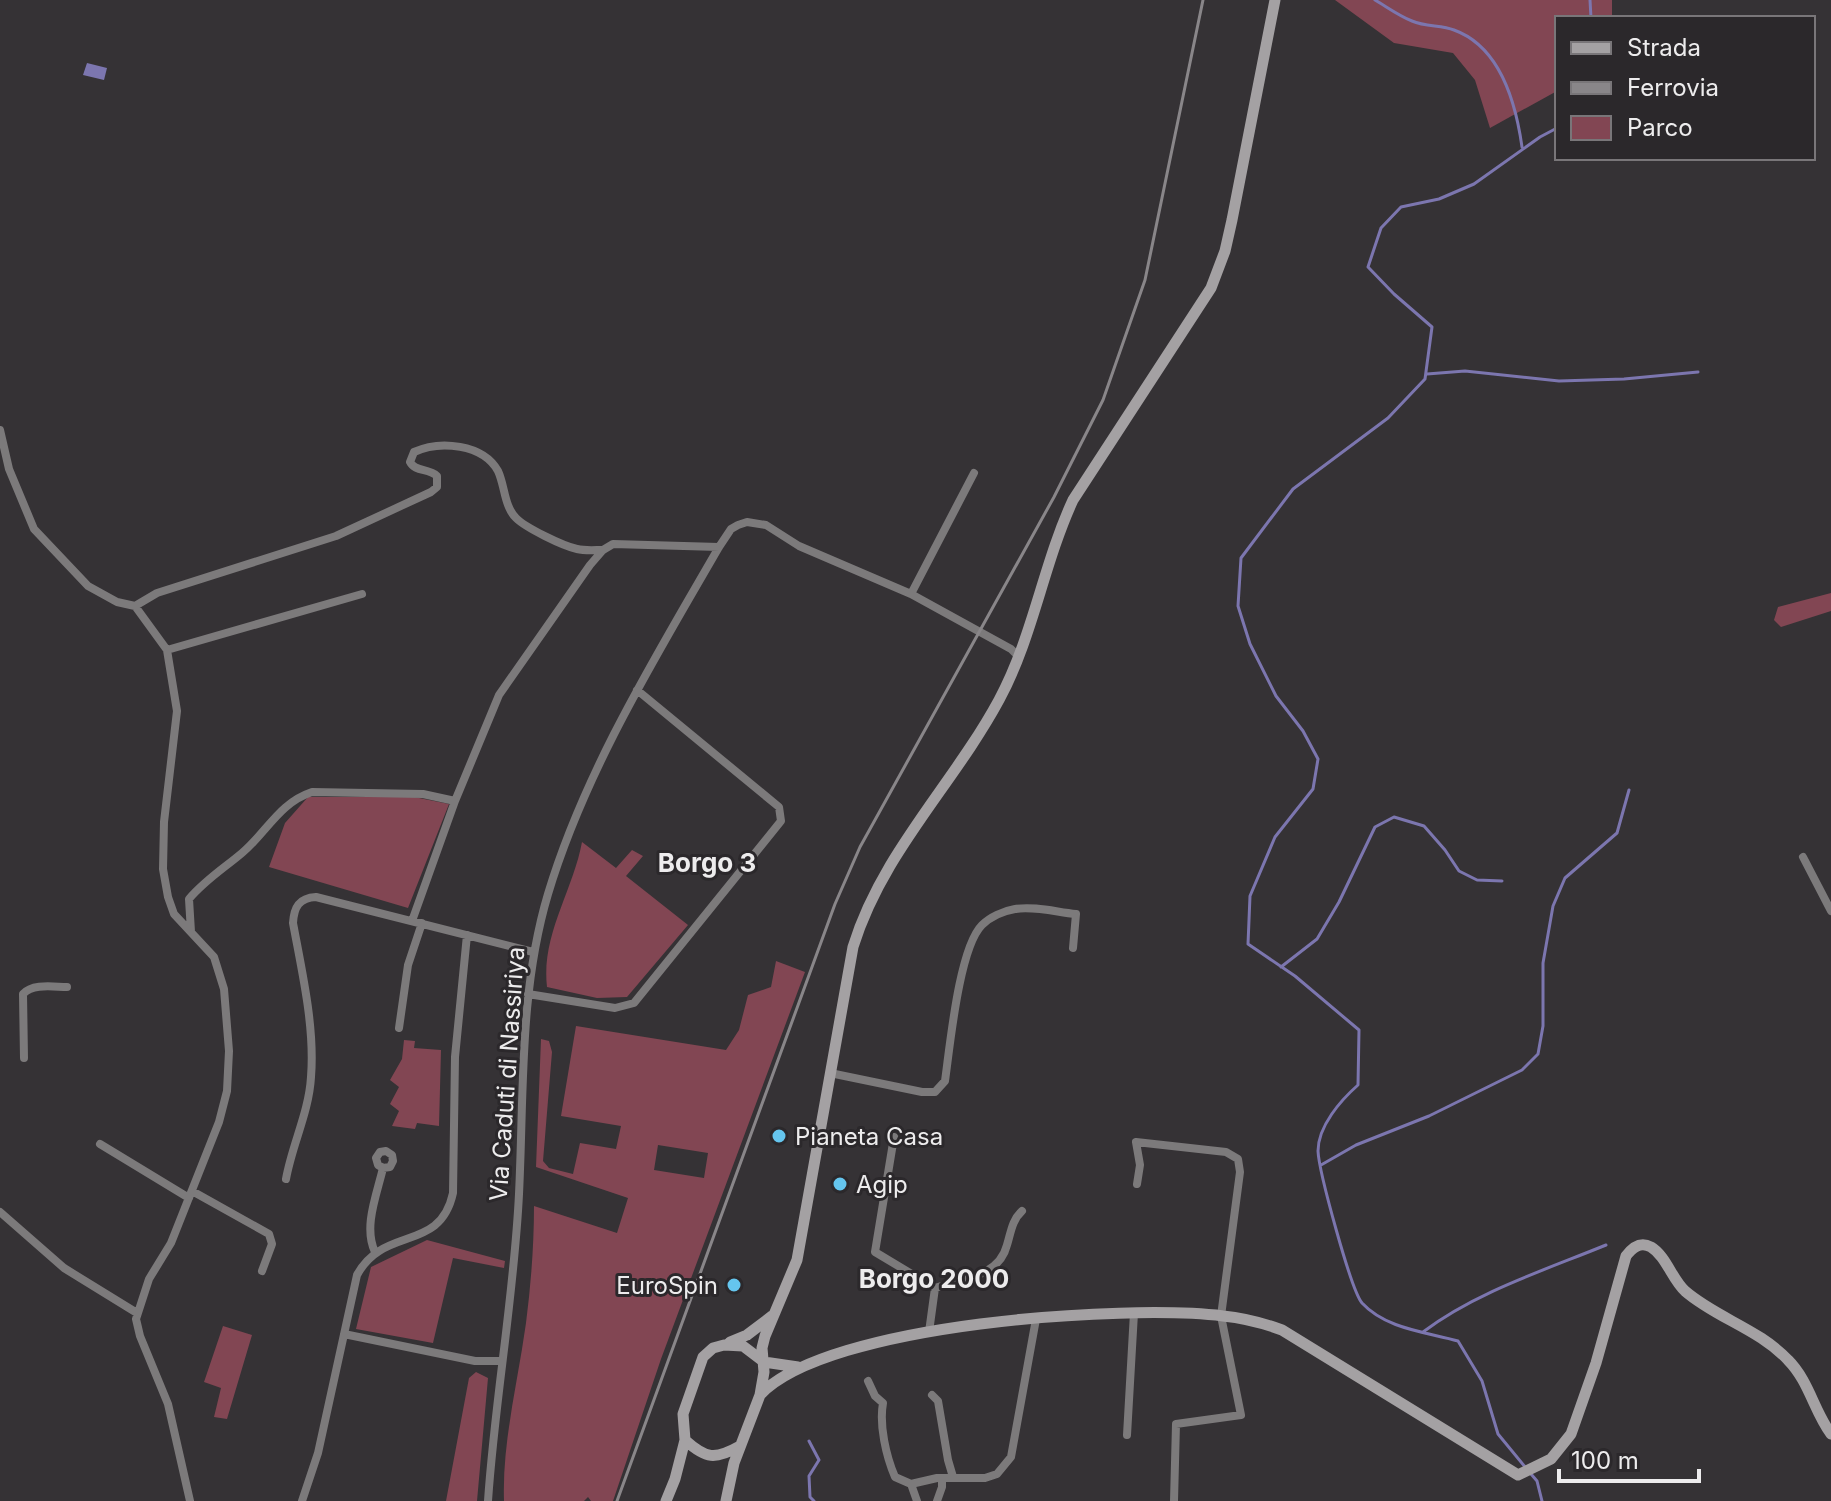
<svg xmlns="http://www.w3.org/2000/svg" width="1831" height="1501" font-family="Inter,sans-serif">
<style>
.green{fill:#824653;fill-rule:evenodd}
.water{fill:#7c76af}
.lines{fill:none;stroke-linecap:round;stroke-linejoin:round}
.stream{stroke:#7c76af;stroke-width:3}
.street{stroke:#7c7a7b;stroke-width:8}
.secondary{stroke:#a4a1a3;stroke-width:11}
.rail{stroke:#898689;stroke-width:3}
.poi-dot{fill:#65c5ee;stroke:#2b282b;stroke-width:3}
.labels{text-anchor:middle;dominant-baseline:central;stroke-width:6;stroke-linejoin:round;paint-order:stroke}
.street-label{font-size:24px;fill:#edeced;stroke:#2b282b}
.poi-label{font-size:24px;fill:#edeced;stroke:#2b282b;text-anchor:start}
.neighbourhood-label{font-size:26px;font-weight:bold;fill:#edeced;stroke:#2b282b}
</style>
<rect width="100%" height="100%" fill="#353235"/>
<path class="green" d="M 1335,0 L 1612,0 L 1612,18 L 1557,18 L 1557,91 L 1490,128 L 1475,80 L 1453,53 L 1394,43 Z
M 1831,593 L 1831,611 L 1781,627 L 1774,620 L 1778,607 Z
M 308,797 L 414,797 L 449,804 L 408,908 L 269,867 L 285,823 Z
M 582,842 L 616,868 L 632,850 L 643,856 L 626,876 L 688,925 L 627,997 L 597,998 L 547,987 C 541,935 573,891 582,842 Z
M 776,961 L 805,972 L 661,1359 L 613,1501 L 591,1501 L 588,1497 L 584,1501 L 504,1501 C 502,1441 518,1382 526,1323 C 531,1284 534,1245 534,1206 L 617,1233 L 628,1198 L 536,1167 L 541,1039 L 549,1041 L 552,1052 L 543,1161 L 549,1168 L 573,1174 L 580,1143 L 616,1149 L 621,1126 L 561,1116 L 576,1026 L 726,1050 L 739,1030 L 748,995 L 771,987 ZM 658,1145 L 708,1153 L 704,1178 L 654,1170 Z
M 404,1040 L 415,1041 L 414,1048 L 441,1050 L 439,1126 L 417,1123 L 415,1129 L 392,1126 L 399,1111 L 390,1104 L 399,1087 L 390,1080 L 402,1059 Z
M 427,1240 L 505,1261 L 504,1268 L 453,1258 L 433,1343 L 356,1329 L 371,1267 Z
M 223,1326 L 252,1335 L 227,1419 L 214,1417 L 221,1388 L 204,1382 Z
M 476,1372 L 488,1378 L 477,1501 L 446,1501 L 469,1378 Z"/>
<path class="water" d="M 87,63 L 107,68 L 104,80 L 83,75 Z"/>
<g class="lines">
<path class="stream" d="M 1375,0 C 1387,7 1399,16 1412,21 C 1426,27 1441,25 1454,30 C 1501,47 1516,104 1522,147
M 1590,0 L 1591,18
M 1427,374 L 1465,371 L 1559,381 L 1624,379 L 1698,372
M 1281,967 L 1317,939 L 1339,902 L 1375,827 L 1394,817 L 1424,826 L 1445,850 L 1459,871 L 1477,880 L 1502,881
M 1321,1165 L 1356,1145 L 1429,1116 L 1522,1070 L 1538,1054 L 1543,1026 L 1543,963 L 1553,906 L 1565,878 L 1617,833 L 1629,790
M 1423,1332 C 1476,1292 1545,1270 1606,1245
M 809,1441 L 819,1460 L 809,1476 L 810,1497 L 814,1501
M 1526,1468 L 1498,1434 L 1482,1381 L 1458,1341 C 1426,1332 1386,1329 1362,1303 C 1351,1290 1319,1172 1318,1151 C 1318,1126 1341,1100 1358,1085 L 1359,1030 L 1295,976 L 1248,944 L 1250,896 L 1275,837 L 1313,789 L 1318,759 L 1303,731 L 1276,696 L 1250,644 L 1238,606 L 1241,558 L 1293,489 L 1388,418 L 1425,379 L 1432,327 L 1394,294 L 1368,267 L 1381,228 L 1401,207 L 1439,199 L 1474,184 L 1540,137 L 1557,128
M 1531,1474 L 1537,1481 L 1542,1501"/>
<path class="street" d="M 0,430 L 9,469 L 34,529 L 88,586 L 117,602 L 135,606 L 157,593 L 336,536 L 431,492 L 437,487 L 437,476 C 429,468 415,472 410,462 L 414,452 C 440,440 483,444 498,471 C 505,486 504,506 516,518 C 526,528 563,546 577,549 C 585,551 595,550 603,550
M 911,594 L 974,473
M 135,606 L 167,650 L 177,711 L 164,822 L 163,869 L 168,897 L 174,914 L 214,957 L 224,989 L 229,1051 L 227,1091 L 219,1122 L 171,1243 L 149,1279 L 136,1319 L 140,1336 L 168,1404 L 190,1501
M 167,650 L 362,594
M 1803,857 L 1831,911
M 412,921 L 455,801 L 499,695 L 590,565 L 603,550 L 613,544 L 719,547
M 191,932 L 189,899 C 205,880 223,869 242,853 C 267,832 279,803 312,792 L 423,794 L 455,801
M 528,994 L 615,1008 L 634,1003 L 781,821 L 779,807 L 637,690
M 399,1028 L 408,965 L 422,923
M 24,1058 L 23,994 C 33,983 54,987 67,987
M 830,1073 L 922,1092 L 935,1092 L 945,1081 C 950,1046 959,948 982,925 C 990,917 1003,911 1015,909 C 1035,906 1056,912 1076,914 L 1073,948
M 894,1137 L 875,1252 L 935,1288
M 100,1144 L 189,1198
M 286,1179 C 292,1145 309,1112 311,1077 C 315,1027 302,972 293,923 C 294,907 299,898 316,897 L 533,952
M 1137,1184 L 1140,1165 L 1136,1142 L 1226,1152 L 1238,1159 L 1240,1172 L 1221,1316 L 1241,1415 L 1176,1424 L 1174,1501
M 192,1191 L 269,1234 L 272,1244 L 262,1271
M 0,1212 L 64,1268 L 137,1313
M 375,1252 C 363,1227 377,1194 383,1168 L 390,1167 L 393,1161 L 392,1155 L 386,1151 L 380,1152 L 376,1158 L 378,1165 L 383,1168
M 929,1332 L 935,1288 C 962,1279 999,1277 1007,1245 C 1011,1232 1012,1220 1022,1211
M 344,1334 L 475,1361 L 502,1361
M 868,1381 L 875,1396 L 883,1403 C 879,1425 886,1456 895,1477 L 911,1484 L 937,1478 L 985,1478 L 997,1474 L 1011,1457 L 1036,1319
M 932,1395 L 938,1401 L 948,1460 L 953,1477
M 1127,1435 L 1134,1313
M 911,1484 L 917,1501
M 302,1501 L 318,1453 L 357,1275 C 384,1225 440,1253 453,1193 L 455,1057 L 467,935
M 488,1501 C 495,1398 514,1297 519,1194 C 524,1093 519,991 548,894 C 585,771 655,658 719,547 L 731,529 L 738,525 L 747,522 L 766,525 L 799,546 L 911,594 L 1011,649 L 1019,657
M 937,1501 L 942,1487 L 942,1478"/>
<path class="secondary" d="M 730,1342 L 747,1335 L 772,1316
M 760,1395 C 827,1323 1126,1304 1223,1316 C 1243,1318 1263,1323 1282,1330 L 1518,1475 L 1551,1459 L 1571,1434 L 1596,1363 L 1626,1256 C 1632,1248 1640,1241 1651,1247 C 1666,1256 1672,1279 1685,1291 C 1716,1318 1759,1329 1788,1360 C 1809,1381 1814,1411 1831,1434
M 740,1446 C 715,1460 706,1459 685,1440 L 683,1414 L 703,1357 L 713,1348 L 724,1345 L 743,1346 L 764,1362 L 798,1367
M 666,1501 L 675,1479 L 685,1440
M 726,1501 L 734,1463 L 760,1395 L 764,1372 L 762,1348 L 765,1336 L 797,1260 L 853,947 C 882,853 953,785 999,700 C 1033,637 1043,565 1073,500 L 1211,288 L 1225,251 L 1232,220 L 1275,0"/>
<path class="rail" d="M 617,1501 L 835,904 L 860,847 L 1054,497 L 1103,400 L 1145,280 L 1203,0"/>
</g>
<g class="poi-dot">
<circle cx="779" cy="1136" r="8"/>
<circle cx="840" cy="1184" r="8"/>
<circle cx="734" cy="1285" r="8"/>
</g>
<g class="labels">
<g class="street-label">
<text transform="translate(507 1074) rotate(-86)">Via Caduti di Nassiriya</text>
</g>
<g class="poi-label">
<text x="795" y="1136">Pianeta Casa</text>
<text x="856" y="1184">Agip</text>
<text x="718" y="1285" text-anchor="end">EuroSpin</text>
</g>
<g class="neighbourhood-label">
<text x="707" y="862">Borgo 3</text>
<text x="934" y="1278">Borgo 2000</text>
</g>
</g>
<rect x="1555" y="16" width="260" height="144" fill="#2b282b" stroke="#797679" stroke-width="2"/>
<rect x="1571" y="42" width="40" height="12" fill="#a4a1a3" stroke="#797679" stroke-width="2"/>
<text x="1627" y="56" font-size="24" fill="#edeced">Strada</text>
<rect x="1571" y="82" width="40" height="12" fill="#898689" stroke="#797679" stroke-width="2"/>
<text x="1627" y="96" font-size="24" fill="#edeced">Ferrovia</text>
<rect x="1571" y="116" width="40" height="24" fill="#824653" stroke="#797679" stroke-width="2"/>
<text x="1627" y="136" font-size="24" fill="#edeced">Parco</text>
<path d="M1559 1469v12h140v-12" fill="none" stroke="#edeced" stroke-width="4"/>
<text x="1571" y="1469" font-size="24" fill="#edeced" stroke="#2b282b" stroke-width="6" paint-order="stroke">100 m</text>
</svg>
